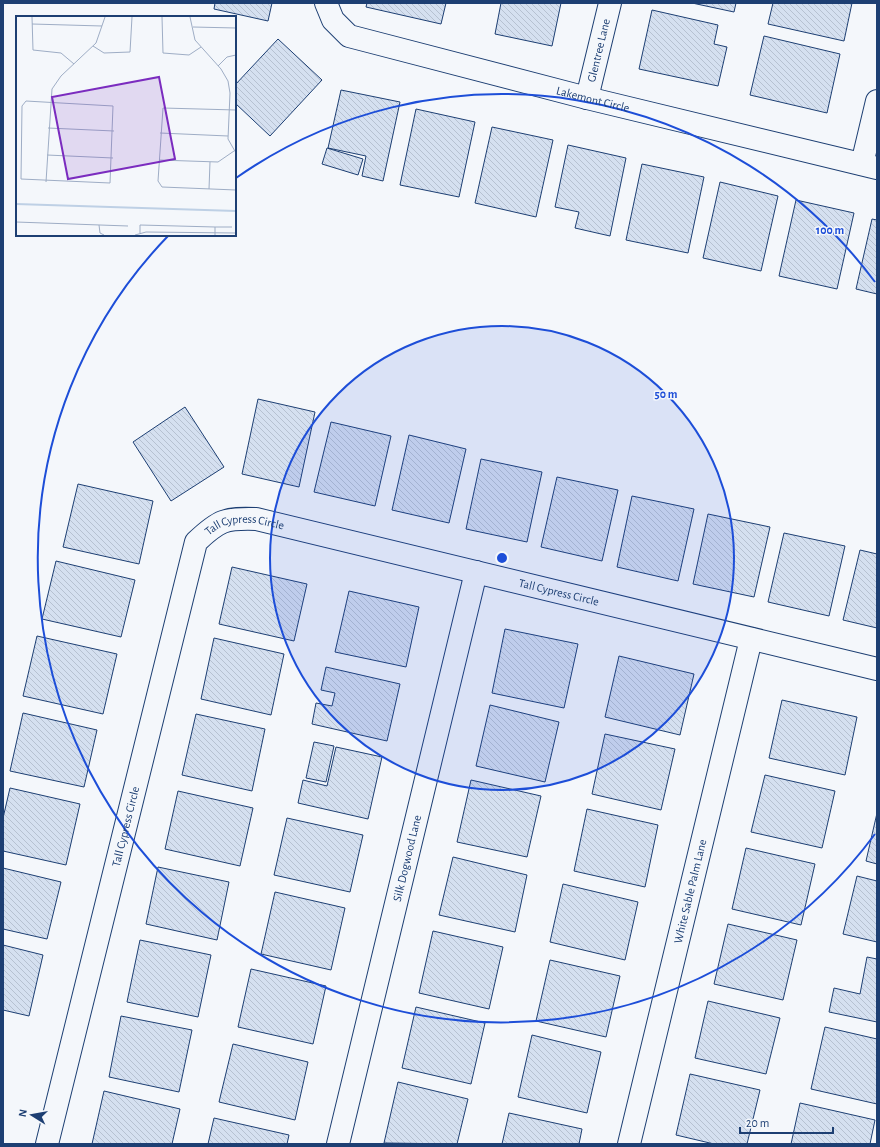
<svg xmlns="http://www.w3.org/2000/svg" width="880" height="1147" font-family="'Alegreya Sans',sans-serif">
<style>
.building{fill:url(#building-back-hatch);stroke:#1d3f73}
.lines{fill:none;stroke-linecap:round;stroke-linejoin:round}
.street-casing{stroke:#1d3f73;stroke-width:24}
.street{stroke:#f4f7fb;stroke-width:22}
.ring{fill:none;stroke:#1d4ed8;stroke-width:2}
.labels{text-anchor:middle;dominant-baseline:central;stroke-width:3;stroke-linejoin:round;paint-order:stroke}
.street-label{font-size:12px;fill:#1d3f73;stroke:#f4f7fb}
.inset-river{fill:none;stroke:#bed0e5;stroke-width:2}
.inset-road{fill:none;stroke:#9eadc5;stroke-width:1}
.view{fill:#7b2cbf;fill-opacity:0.15;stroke:#7b2cbf;stroke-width:2}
.inset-edge{fill:none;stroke:#1d3f73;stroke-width:2}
.centre{fill:#1d4ed8;stroke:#f4f7fb;stroke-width:2}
.ring-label{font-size:12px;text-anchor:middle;font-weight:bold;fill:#1d4ed8;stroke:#f4f7fb;stroke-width:3;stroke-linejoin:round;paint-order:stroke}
</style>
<defs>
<pattern id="building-back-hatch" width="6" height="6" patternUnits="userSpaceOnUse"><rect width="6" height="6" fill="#d5e0f0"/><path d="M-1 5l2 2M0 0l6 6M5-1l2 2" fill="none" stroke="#b6c1d1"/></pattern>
</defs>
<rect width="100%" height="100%" fill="#f4f7fb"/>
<path class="building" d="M 215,3 L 272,3 L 268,21 L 214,9 Z
M 367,3 L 446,3 L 441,24 L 366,7 Z
M 501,3 L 561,3 L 552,46 L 495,34 Z
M 692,3 L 736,3 L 734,12 Z
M 773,3 L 852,3 L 844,41 L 768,24 Z
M 652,10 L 718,25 L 714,44 L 727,47 L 718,86 L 639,69 Z
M 764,36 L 840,54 L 827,113 L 750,95 Z
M 278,39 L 322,80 L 270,136 L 235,103 L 235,85 Z
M 341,90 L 400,102 L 383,181 L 362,176 L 366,156 L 328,148 Z
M 416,109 L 475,122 L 459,197 L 400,185 Z
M 492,127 L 553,140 L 536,217 L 475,203 Z
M 568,145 L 626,158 L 610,236 L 575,228 L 579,212 L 555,207 Z
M 327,148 L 363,159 L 358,175 L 322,164 Z
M 642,164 L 704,177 L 688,253 L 626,240 Z
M 720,182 L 778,196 L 761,271 L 703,258 Z
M 796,200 L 854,213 L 837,289 L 779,276 Z
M 872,219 L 877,220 L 877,294 L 856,289 Z
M 258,399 L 315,412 L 299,487 L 242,474 Z
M 185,407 L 224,467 L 171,501 L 133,442 Z
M 331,422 L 391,436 L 375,506 L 314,492 Z
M 409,435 L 466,449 L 449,523 L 392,510 Z
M 481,459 L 542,472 L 527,542 L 466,529 Z
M 557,477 L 618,490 L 602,561 L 541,547 Z
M 78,484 L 153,501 L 139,564 L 63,547 Z
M 632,496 L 694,509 L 678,581 L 617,567 Z
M 708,514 L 770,527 L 754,597 L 693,584 Z
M 784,533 L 845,546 L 829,616 L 768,602 Z
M 860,550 L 877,554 L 877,628 L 843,620 Z
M 56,561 L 135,580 L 121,637 L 42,619 Z
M 232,567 L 307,584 L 294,641 L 219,624 Z
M 349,591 L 419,607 L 406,667 L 335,652 Z
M 505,629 L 578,644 L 564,708 L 492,693 Z
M 37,636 L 117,654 L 103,714 L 23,696 Z
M 214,638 L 284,654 L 271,715 L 201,699 Z
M 619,656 L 694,674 L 680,735 L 605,717 Z
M 326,667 L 400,684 L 387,741 L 312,724 L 316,703 L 332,706 L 335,693 L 321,690 Z
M 782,700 L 857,717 L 845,775 L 769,758 Z
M 490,705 L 559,722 L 545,782 L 476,766 Z
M 23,713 L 97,730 L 84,787 L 10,771 Z
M 196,714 L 265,729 L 252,791 L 182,775 Z
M 605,734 L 675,749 L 661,810 L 592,794 Z
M 314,742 L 334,746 L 326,782 L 306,778 Z
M 336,747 L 382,757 L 368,819 L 298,803 L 303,780 L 327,786 Z
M 765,775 L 835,791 L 822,848 L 751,832 Z
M 471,780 L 541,796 L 527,857 L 457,842 Z
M 10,788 L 80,804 L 66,865 L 3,851 L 3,818 Z
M 178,791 L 253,808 L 240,866 L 165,849 Z
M 587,809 L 658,825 L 645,887 L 574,871 Z
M 877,813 L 877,864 L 866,861 Z
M 287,818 L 363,835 L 350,892 L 274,875 Z
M 746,848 L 815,864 L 801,925 L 732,909 Z
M 453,857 L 527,875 L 515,932 L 439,915 Z
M 158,867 L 229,882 L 217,940 L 146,924 Z
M 3,868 L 61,882 L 47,939 L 3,929 Z
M 857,876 L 877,881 L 877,942 L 843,934 Z
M 563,884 L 638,902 L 625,960 L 550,942 Z
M 275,892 L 345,908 L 331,970 L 261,954 Z
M 728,924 L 797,940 L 783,1000 L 714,984 Z
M 433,931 L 503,947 L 489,1009 L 419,993 Z
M 140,940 L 211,955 L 198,1017 L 127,1002 Z
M 3,945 L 43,955 L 29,1016 L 3,1010 Z
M 867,957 L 877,959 L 877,1022 L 829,1012 L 834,988 L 860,994 Z
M 550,960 L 620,976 L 606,1037 L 536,1021 Z
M 251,969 L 326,986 L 313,1044 L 238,1027 Z
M 708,1001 L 780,1018 L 766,1074 L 695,1058 Z
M 416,1007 L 485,1023 L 471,1084 L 402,1068 Z
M 121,1016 L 192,1030 L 179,1092 L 109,1077 Z
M 825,1027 L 877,1039 L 877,1104 L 811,1089 Z
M 532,1035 L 601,1052 L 587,1113 L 518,1097 Z
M 233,1044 L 308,1062 L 295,1120 L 219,1102 Z
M 690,1074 L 760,1090 L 747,1144 L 714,1144 L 676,1135 Z
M 398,1082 L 468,1099 L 457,1144 L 384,1143 Z
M 104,1091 L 180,1109 L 172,1144 L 92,1144 Z
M 800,1103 L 875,1120 L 870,1144 L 791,1144 Z
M 509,1113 L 582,1129 L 579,1144 L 502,1144 Z
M 214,1118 L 289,1135 L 287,1144 L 208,1144 Z"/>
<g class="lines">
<g class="street-casing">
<g id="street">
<path id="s1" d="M 326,3 L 333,20 L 349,36 L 587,98 L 877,168"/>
<path id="s2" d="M 587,98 L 610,3"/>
<path d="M 862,164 L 877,101"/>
<path id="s3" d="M 47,1144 L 196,542 C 219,520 225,518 256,519 L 877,669"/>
<path id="s4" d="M 338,1144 L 476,572"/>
<path id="s5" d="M 629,1144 L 751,639"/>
</g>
</g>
<use href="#street" class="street"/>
</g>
<circle cx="502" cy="558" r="232" fill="#1d4ed8" fill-opacity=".12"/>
<g class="ring">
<circle cx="502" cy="558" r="232"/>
<path d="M875 834A464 464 0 1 1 168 236M236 178A464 464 0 0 1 875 282"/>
</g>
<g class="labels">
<g class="street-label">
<text stroke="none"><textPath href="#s2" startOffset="49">Glentree Lane</textPath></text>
<text stroke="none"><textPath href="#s1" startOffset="293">Lakemont Circle</textPath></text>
<text stroke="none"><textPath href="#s3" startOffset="675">Tall Cypress Circle</textPath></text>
<text stroke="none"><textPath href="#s3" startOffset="999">Tall Cypress Circle</textPath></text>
<text stroke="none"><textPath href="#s3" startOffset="327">Tall Cypress Circle</textPath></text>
<text stroke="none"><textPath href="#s4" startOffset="294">Silk Dogwood Lane</textPath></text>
<text stroke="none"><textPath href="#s5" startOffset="260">White Sable Palm Lane</textPath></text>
</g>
</g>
<g transform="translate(16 16)">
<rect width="220" height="220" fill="#f4f7fb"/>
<path class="inset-river" d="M 0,188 L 220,195"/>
<path class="inset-road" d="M 16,1 L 17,34 L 45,37 L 58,48M 146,1 L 147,37 L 173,39 L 185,31M 174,1 L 179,24 L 205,53 L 212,65 L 214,77 L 212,123 L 220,137M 16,8 L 86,10M 177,11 L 220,12M 77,30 L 88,37 L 114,36 L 116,1M 202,50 L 211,41 L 220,39M 10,85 L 97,90 L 94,167 L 5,163 L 6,90 ZM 220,94 L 147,92 L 142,165 L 146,171 L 220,174M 32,112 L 98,115M 144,117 L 212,120M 31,139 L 97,142M 143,144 L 202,146 L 218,135M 30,166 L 36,73 L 45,60 L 80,27 L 89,1M 193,173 L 194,146M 0,206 L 112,210M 83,209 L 84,217 L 88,219M 199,211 L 216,211M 124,217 L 124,209 L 199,211 L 199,219M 119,219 L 130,216 L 220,217"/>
<path class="view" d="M 143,61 L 159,143 L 52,163 L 36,81 Z"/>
<rect width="220" height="220" class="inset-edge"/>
</g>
<circle cx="502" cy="558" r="6" class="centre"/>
<g class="ring-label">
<text x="830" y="234">100 m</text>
<text x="666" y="398">50 m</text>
</g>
<rect width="880" height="1147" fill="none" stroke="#1d3f73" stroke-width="8"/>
<g transform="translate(32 1115) rotate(281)" stroke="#f4f7fb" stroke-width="3" paint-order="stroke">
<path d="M0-3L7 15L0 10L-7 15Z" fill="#1d3f73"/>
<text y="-6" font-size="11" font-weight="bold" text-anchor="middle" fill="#1d3f73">N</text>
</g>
<path d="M740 1127v6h93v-6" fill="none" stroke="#1d3f73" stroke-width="2"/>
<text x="746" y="1127" font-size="12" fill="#1d3f73" stroke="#f4f7fb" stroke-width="3" paint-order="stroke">20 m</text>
</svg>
